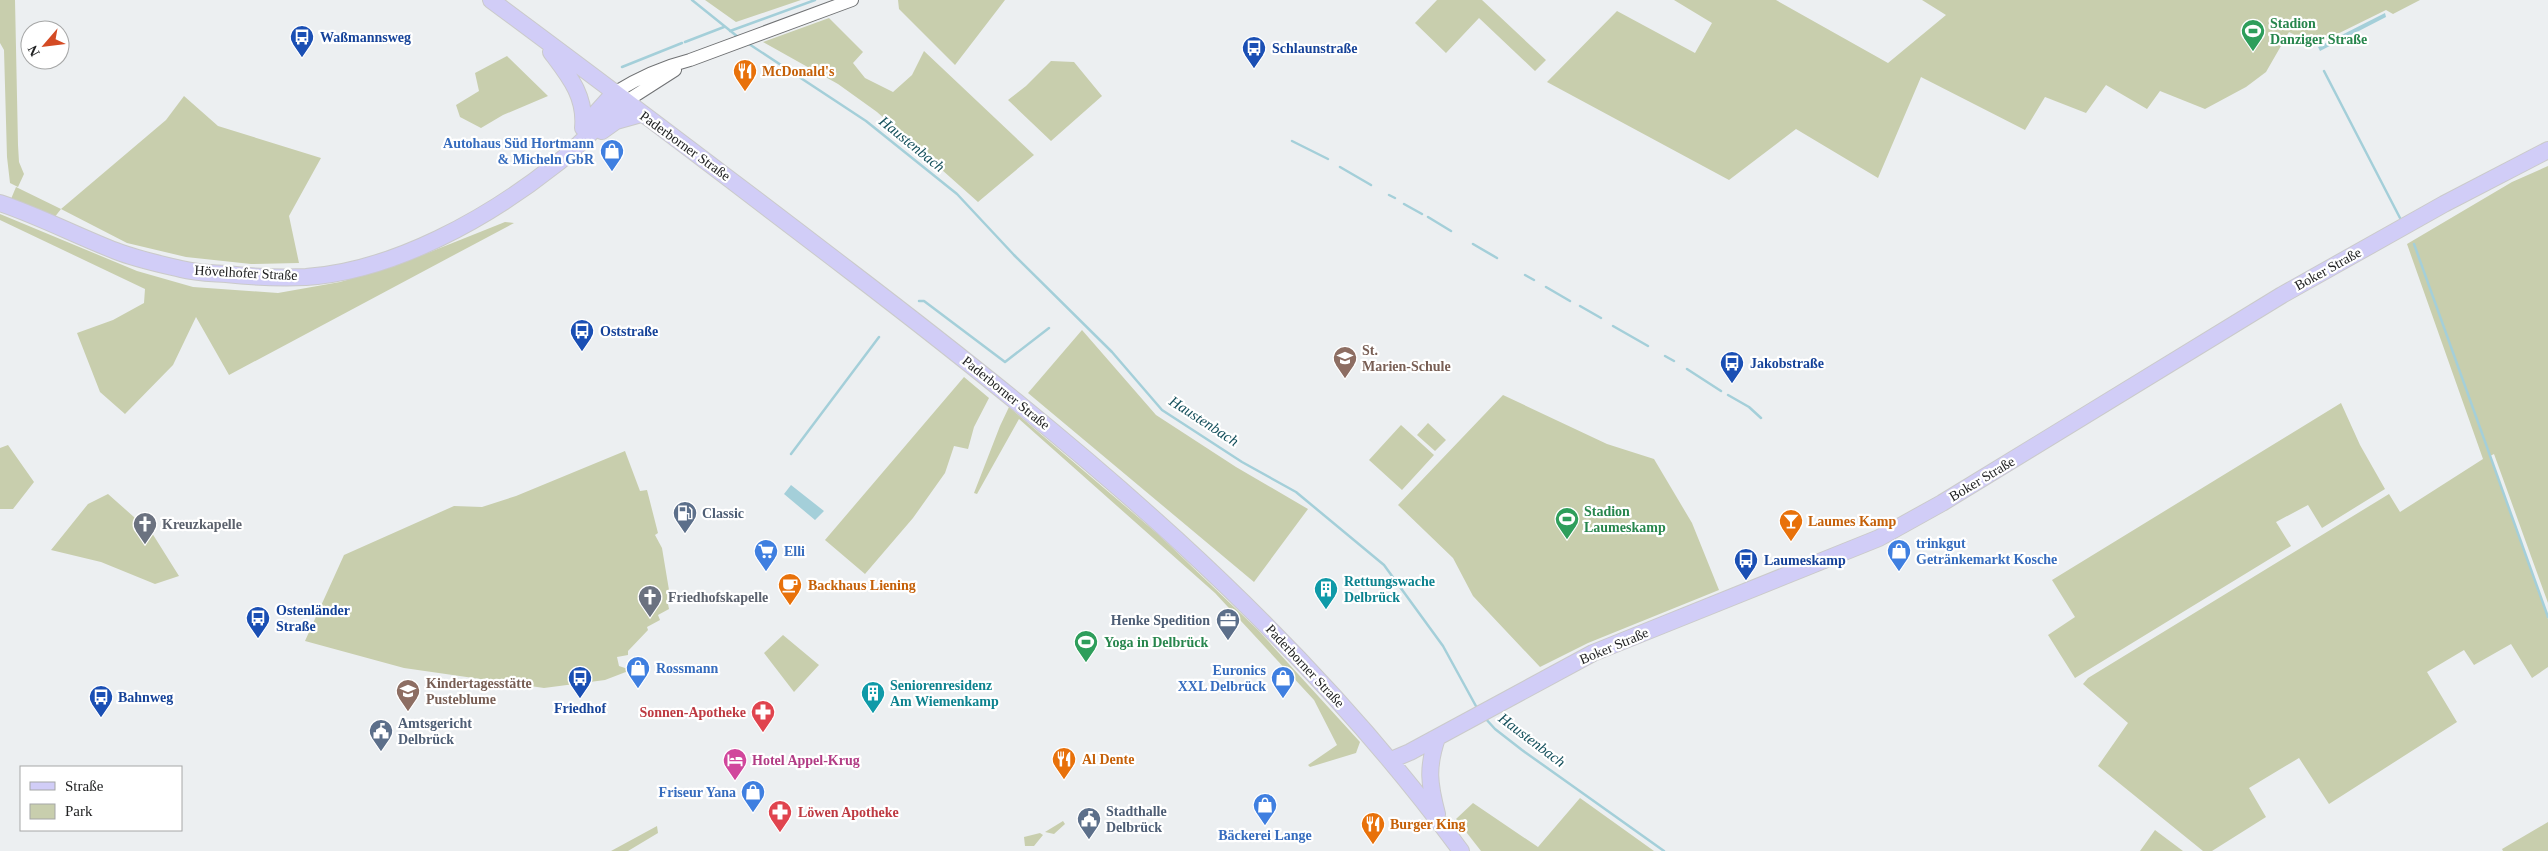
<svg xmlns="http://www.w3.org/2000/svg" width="2548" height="851" font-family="Georgia,serif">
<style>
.green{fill:#c8cead}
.water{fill:#a4cfd9}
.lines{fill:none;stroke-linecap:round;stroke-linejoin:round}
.stream{stroke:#a4cfd9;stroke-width:2.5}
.minor-casing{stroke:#707274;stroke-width:14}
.major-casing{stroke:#cacaca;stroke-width:18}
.minor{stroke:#fff;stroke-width:12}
.major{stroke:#d1cdf7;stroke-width:16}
.labels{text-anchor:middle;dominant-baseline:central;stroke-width:4.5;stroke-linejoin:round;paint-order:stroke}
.leisure-label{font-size:14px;font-weight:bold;fill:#27864d;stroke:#fff;text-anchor:start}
.transit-label{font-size:14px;font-weight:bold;fill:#164399;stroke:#fff;text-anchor:start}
.food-label{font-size:14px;font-weight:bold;fill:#c56008;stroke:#fff;text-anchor:start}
.shop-label{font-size:14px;font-weight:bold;fill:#366cbe;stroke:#fff;text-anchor:end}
.street-label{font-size:14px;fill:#212223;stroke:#fff}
.education-label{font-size:14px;font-weight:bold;fill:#785e54;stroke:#fff;text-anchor:start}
.service-label{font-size:14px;font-weight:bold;fill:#4e5e75;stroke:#fff;text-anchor:start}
.worship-label{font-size:14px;font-weight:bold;fill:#5b616d;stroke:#fff;text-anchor:start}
.culture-label{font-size:14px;font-weight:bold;fill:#0d838f;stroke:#fff;text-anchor:start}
.health-label{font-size:14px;font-weight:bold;fill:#be3a42;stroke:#fff;text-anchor:end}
.hotel-label{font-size:14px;font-weight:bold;fill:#b23c85;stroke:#fff;text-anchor:start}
.water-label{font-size:15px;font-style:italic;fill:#144f5b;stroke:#fff}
</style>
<rect width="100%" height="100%" fill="#eceff1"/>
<path class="green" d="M 0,0 L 15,0 L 18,145 L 19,162 L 24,174 L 18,187 L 10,183 L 7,157 L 4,50 L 0,43 Z
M 705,0 L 801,0 L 736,22 Z
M 898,0 L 1005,0 L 955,65 L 899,9 Z
M 1437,0 L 1482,0 L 1546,60 L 1535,71 L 1479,18 L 1446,53 L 1415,23 Z
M 1674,0 L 1776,0 L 1888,63 L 1946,15 L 1922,0 L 2420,0 L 2393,14 L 2386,10 L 2315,45 L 2289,32 L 2266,72 L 2246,87 L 2205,109 L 2160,91 L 2147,109 L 2106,85 L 2086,113 L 2045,97 L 2025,130 L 1921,77 L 1878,178 L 1796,129 L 1729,180 L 1547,82 L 1617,11 L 1695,53 L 1712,23 Z
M 829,18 L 863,52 L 853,63 L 865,78 L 893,92 L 912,75 L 924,51 L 1034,155 L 978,202 L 877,112 L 838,84 L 763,42 Z
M 507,56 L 548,96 L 503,115 L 481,128 L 460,117 L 456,105 L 479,91 L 475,73 Z
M 1051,61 L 1074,62 L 1102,96 L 1051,141 L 1008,100 L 1026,86 Z
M 184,96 L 218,126 L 321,158 L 289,216 L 299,263 L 251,264 L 186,257 L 127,243 L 61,209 L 54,218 L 11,199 L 16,187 L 61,209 L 166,120 Z
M 2548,166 L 2548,603 L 2494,454 L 2490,456 L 2548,619 L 2548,667 L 2532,678 L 2511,644 L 2474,665 L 2464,650 L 2427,672 L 2457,722 L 2329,804 L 2299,758 L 2249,788 L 2266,817 L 2212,851 L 2203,851 L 2098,766 L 2128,723 L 2083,684 L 2088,678 L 2389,494 L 2400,512 L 2483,459 L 2407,244 L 2512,182 Z
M 0,214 L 137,271 L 193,287 L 278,293 L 340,282 L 395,266 L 505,222 L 514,223 L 229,375 L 196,317 L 173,365 L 125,414 L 100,392 L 77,333 L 113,320 L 144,303 L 145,289 L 0,220 Z
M 1082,330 L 1156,415 L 1236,467 L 1308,509 L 1254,582 L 1028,393 Z
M 964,377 L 989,398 L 974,427 L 968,449 L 954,446 L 945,473 L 913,518 L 865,574 L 825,540 Z
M 1503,395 L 1607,444 L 1654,459 L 1692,523 L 1719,590 L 1588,643 L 1540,667 L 1473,596 L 1453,558 L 1398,505 Z
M 2341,403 L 2360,445 L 2385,489 L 2322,528 L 2308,505 L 2276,522 L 2291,546 L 2075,678 L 2048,635 L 2075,617 L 2052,580 Z
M 1009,407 L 1159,535 L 1258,630 L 1360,742 L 1356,753 L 1310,767 L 1308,765 L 1337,745 L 1314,700 L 1215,593 L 1019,419 L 977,494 L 974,493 L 1000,426 Z
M 1428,423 L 1446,440 L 1435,451 L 1417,435 Z
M 1401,425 L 1434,455 L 1402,490 L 1369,460 Z
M 8,445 L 34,482 L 13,509 L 0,509 L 0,448 Z
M 625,451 L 640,491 L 647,490 L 658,533 L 655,535 L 662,548 L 671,602 L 668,604 L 669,609 L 658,615 L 660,620 L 647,627 L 648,630 L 628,651 L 628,655 L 617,657 L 619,666 L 631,670 L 605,680 L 544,688 L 404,668 L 305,641 L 344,555 L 454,506 L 482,507 L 516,496 Z
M 108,494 L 152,533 L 179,576 L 155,584 L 101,562 L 51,550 L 88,504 Z
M 783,635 L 819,665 L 794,692 L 764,653 Z
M 1580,798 L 1654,851 L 1481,851 L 1456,819 L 1473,803 L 1538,847 Z
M 1063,821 L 1065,824 L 1054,834 L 1045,832 Z
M 2548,822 L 2548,851 L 2503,851 L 2502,849 Z
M 657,826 L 658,833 L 628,851 L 611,851 Z
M 2155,830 L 2183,851 L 2140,851 Z
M 1040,833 L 1043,835 L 1034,846 L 1025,846 L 1024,837 Z"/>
<path class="water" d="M 2385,13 L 2386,17 L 2320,51 L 2318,47 Z
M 791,485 L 824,511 L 815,520 L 784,494 Z"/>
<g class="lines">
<path class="stream" d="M 692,0 L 738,37
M 730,31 L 815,0
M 685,42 L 724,27
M 749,44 L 866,121 L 957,194 L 1014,255 L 1112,352 L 1162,410 L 1242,462 L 1296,492 L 1384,565 L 1443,646 L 1477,708
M 622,67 L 682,43
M 2324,71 L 2400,218
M 1292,141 L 1328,159
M 1340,167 L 1371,185
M 1389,195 L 1395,198
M 1404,204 L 1422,214
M 1428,217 L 1451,231
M 1473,244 L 1497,258
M 2414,244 L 2548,617
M 1525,275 L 1534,280
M 1546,287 L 1570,301
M 919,301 L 924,301 L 1005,362 L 1049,328
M 1580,306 L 1601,318
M 1613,326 L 1648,346
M 1665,356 L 1674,361
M 1687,369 L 1721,391
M 1728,395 L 1749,407 L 1761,418
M 791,454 L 879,337
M 1485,718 L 1495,729 L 1522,750 L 1664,851"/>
<g class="minor-casing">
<path id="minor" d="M 614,93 C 638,78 662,67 690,60 L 852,0
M 625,102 L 675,70"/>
</g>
<g class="major-casing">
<path id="major" d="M 491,0 C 611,89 731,180 850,271 C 1074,442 1293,622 1461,851
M 551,52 C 569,76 586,96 583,128
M 587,123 L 614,93
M 602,131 L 616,121 L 641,114
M 0,203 C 39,216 77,236 116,251 C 136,259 160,264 181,269 C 196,273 212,273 226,274 C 253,277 280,278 306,277 C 394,271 488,218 555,165 C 580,146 600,121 625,102
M 1391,760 L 1410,752 L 1593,653 L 1879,538 L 1942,503 L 2282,295 L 2444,204 L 2548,150
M 1437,814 C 1429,783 1427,768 1437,738"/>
</g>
<use href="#minor" class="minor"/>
<use href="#major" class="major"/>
</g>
<defs>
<g id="stadium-pin" transform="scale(1.25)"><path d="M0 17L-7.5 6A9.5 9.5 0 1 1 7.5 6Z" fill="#2e9e5b" stroke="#fff"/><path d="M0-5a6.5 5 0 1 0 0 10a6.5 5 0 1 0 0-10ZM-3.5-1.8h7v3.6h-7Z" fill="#fff"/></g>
<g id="bus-pin" transform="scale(1.25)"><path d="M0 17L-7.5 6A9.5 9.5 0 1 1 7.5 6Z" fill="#1a4fb4" stroke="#fff"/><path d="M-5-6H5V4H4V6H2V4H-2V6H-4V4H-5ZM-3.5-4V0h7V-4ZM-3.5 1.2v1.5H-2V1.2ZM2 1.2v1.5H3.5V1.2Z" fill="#fff"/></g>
<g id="restaurant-pin" transform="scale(1.25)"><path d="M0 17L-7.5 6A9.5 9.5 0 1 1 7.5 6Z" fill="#e8710a" stroke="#fff"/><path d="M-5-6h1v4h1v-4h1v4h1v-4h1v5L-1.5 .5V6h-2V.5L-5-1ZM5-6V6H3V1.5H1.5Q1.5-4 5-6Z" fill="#fff"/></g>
<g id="shop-pin" transform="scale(1.25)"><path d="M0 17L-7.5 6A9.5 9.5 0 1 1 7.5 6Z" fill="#3f7fe0" stroke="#fff"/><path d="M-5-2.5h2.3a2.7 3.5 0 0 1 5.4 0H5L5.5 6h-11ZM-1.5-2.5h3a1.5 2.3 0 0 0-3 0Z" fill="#fff"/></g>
<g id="school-pin" transform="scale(1.25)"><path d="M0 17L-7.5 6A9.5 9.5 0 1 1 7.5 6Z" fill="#8d6e63" stroke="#fff"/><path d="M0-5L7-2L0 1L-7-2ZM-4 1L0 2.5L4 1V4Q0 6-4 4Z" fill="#fff"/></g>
<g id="fuel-pin" transform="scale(1.25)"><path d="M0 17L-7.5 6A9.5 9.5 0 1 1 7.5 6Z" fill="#5c6f8a" stroke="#fff"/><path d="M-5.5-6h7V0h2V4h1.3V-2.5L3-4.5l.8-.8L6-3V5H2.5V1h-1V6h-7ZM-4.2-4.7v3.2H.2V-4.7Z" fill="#fff"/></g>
<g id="bar-pin" transform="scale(1.25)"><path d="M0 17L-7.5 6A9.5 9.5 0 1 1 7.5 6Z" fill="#e8710a" stroke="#fff"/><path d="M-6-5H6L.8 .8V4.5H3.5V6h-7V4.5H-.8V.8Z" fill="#fff"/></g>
<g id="church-pin" transform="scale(1.25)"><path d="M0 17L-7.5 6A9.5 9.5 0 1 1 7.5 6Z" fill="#6b7280" stroke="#fff"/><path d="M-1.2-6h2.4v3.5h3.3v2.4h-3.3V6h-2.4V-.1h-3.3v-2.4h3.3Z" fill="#fff"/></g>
<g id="supermarket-pin" transform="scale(1.25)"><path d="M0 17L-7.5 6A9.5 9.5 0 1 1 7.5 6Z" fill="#3f7fe0" stroke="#fff"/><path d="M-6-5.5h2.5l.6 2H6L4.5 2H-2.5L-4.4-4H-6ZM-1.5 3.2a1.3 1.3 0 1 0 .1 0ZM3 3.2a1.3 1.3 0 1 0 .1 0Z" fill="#fff"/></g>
<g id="cafe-pin" transform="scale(1.25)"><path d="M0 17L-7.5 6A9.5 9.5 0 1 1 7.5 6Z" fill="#e8710a" stroke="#fff"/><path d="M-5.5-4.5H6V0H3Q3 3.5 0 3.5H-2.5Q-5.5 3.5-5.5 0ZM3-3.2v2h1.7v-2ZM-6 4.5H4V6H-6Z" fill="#fff"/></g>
<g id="building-pin" transform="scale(1.25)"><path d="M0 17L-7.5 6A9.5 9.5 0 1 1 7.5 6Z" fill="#0f9aa8" stroke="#fff"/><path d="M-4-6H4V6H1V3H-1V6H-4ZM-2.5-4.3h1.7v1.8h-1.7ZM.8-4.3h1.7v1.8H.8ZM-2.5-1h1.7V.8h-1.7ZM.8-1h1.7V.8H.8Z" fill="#fff"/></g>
<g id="office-pin" transform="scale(1.25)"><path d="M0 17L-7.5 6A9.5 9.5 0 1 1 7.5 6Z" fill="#5c6f8a" stroke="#fff"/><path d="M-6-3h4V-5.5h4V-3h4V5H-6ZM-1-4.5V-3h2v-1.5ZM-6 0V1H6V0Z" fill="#fff"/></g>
<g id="pharmacy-pin" transform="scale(1.25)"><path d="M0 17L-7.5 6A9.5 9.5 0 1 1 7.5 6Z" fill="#e0444e" stroke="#fff"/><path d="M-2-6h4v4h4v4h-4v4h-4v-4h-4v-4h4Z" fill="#fff"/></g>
<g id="civic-pin" transform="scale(1.25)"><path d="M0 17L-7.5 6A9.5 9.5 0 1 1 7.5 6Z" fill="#5c6f8a" stroke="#fff"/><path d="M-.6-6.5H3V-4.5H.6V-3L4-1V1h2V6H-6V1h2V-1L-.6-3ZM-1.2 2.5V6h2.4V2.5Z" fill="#fff"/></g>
<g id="hotel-pin" transform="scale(1.25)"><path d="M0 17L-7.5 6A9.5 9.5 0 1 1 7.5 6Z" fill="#d1479c" stroke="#fff"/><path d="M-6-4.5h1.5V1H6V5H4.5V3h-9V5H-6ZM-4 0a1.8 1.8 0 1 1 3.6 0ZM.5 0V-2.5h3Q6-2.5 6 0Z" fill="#fff"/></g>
</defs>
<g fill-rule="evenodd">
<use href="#stadium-pin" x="2253" y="31"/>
<use href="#bus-pin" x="302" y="37"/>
<use href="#bus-pin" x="1254" y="48"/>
<use href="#restaurant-pin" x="745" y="71"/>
<use href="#shop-pin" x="612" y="151"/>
<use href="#bus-pin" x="582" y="331"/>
<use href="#school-pin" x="1345" y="358"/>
<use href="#bus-pin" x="1732" y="363"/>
<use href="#fuel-pin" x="685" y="513"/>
<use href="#stadium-pin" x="1567" y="519"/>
<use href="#bar-pin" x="1791" y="521"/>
<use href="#church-pin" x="145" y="524"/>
<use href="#supermarket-pin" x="766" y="551"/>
<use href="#shop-pin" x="1899" y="551"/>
<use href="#bus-pin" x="1746" y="560"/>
<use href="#cafe-pin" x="790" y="585"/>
<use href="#building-pin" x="1326" y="589"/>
<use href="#church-pin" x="650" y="597"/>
<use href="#bus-pin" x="258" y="618"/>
<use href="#office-pin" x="1228" y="620"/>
<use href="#stadium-pin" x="1086" y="642"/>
<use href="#shop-pin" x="638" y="668"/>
<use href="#bus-pin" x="580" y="678"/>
<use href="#shop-pin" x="1283" y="678"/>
<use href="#school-pin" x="408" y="691"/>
<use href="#building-pin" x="873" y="693"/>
<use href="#bus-pin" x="101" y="697"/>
<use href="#pharmacy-pin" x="763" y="712"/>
<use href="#civic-pin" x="381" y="731"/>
<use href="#restaurant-pin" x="1064" y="759"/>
<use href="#hotel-pin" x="735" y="760"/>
<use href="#shop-pin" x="753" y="792"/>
<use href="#shop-pin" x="1265" y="805"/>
<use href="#pharmacy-pin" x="780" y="812"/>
<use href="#civic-pin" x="1089" y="819"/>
<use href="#restaurant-pin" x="1373" y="824"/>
</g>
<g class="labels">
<g class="leisure-label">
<text x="2270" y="23">Stadion<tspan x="2270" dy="16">Danziger Straße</tspan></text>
<text x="1584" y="511">Stadion<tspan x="1584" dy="16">Laumeskamp</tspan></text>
<text x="1104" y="642">Yoga in Delbrück</text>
</g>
<g class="transit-label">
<text x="320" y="37">Waßmannsweg</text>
<text x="1272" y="48">Schlaunstraße</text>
<text x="600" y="331">Oststraße</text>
<text x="1750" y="363">Jakobstraße</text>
<text x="1764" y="560">Laumeskamp</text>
<text x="276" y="610">Ostenländer<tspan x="276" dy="16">Straße</tspan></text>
<text x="118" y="697">Bahnweg</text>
<text x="580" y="708" text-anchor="middle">Friedhof</text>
</g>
<g class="food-label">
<text x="762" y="71">McDonald's</text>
<text x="1808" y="521">Laumes Kamp</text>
<text x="808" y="585">Backhaus Liening</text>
<text x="1082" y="759">Al Dente</text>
<text x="1390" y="824">Burger King</text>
</g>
<g class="shop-label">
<text x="594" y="143">Autohaus Süd Hortmann<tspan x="594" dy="16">&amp; Micheln GbR</tspan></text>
<text x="1916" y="543" text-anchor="start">trinkgut<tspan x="1916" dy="16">Getränkemarkt Kosche</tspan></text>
<text x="784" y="551" text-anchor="start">Elli</text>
<text x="656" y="668" text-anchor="start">Rossmann</text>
<text x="1266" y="670">Euronics<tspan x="1266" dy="16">XXL Delbrück</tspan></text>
<text x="736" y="792">Friseur Yana</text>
<text x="1265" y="835" text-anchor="middle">Bäckerei Lange</text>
</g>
<g class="street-label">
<text transform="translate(685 146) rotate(36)">Paderborner Straße</text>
<text transform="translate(2328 269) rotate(-29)">Boker Straße</text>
<text transform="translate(246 273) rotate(3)">Hövelhofer Straße</text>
<text transform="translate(1006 393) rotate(39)">Paderborner Straße</text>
<text transform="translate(1982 479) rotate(-31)">Boker Straße</text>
<text transform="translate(1614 646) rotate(-23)">Boker Straße</text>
<text transform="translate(1305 666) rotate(47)">Paderborner Straße</text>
</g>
<g class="education-label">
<text x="1362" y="350">St.<tspan x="1362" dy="16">Marien-Schule</tspan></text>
<text x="426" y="683">Kindertagesstätte<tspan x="426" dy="16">Pusteblume</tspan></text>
</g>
<g class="service-label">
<text x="702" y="513">Classic</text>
<text x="1210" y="620" text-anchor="end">Henke Spedition</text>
<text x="398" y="723">Amtsgericht<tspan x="398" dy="16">Delbrück</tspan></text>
<text x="1106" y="811">Stadthalle<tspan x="1106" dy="16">Delbrück</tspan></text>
</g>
<g class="worship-label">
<text x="162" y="524">Kreuzkapelle</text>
<text x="668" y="597">Friedhofskapelle</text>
</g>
<g class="culture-label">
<text x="1344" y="581">Rettungswache<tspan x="1344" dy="16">Delbrück</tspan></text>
<text x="890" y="685">Seniorenresidenz<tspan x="890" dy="16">Am Wiemenkamp</tspan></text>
</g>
<g class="health-label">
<text x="746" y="712">Sonnen-Apotheke</text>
<text x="798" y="812" text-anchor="start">Löwen Apotheke</text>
</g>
<g class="hotel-label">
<text x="752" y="760">Hotel Appel-Krug</text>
</g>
<g class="water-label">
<text transform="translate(912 144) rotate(39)">Haustenbach</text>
<text transform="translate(1204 421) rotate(33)">Haustenbach</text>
<text transform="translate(1532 740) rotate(37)">Haustenbach</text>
</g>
</g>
<rect x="20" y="766" width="162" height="65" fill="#ffffff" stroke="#a6a7a7"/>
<rect x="30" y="782" width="25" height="8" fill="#d1cdf7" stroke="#a6a7a7"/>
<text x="65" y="791" font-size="15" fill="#212223">Straße</text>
<rect x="30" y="804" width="25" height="15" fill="#c8cead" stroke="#a6a7a7"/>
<text x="65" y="816" font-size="15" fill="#212223">Park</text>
<g transform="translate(45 45) rotate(242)"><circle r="24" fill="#ffffff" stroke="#a6a7a7"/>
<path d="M0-4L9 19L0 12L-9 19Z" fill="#d44b24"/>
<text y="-8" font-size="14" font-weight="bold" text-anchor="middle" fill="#212223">N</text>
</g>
</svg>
